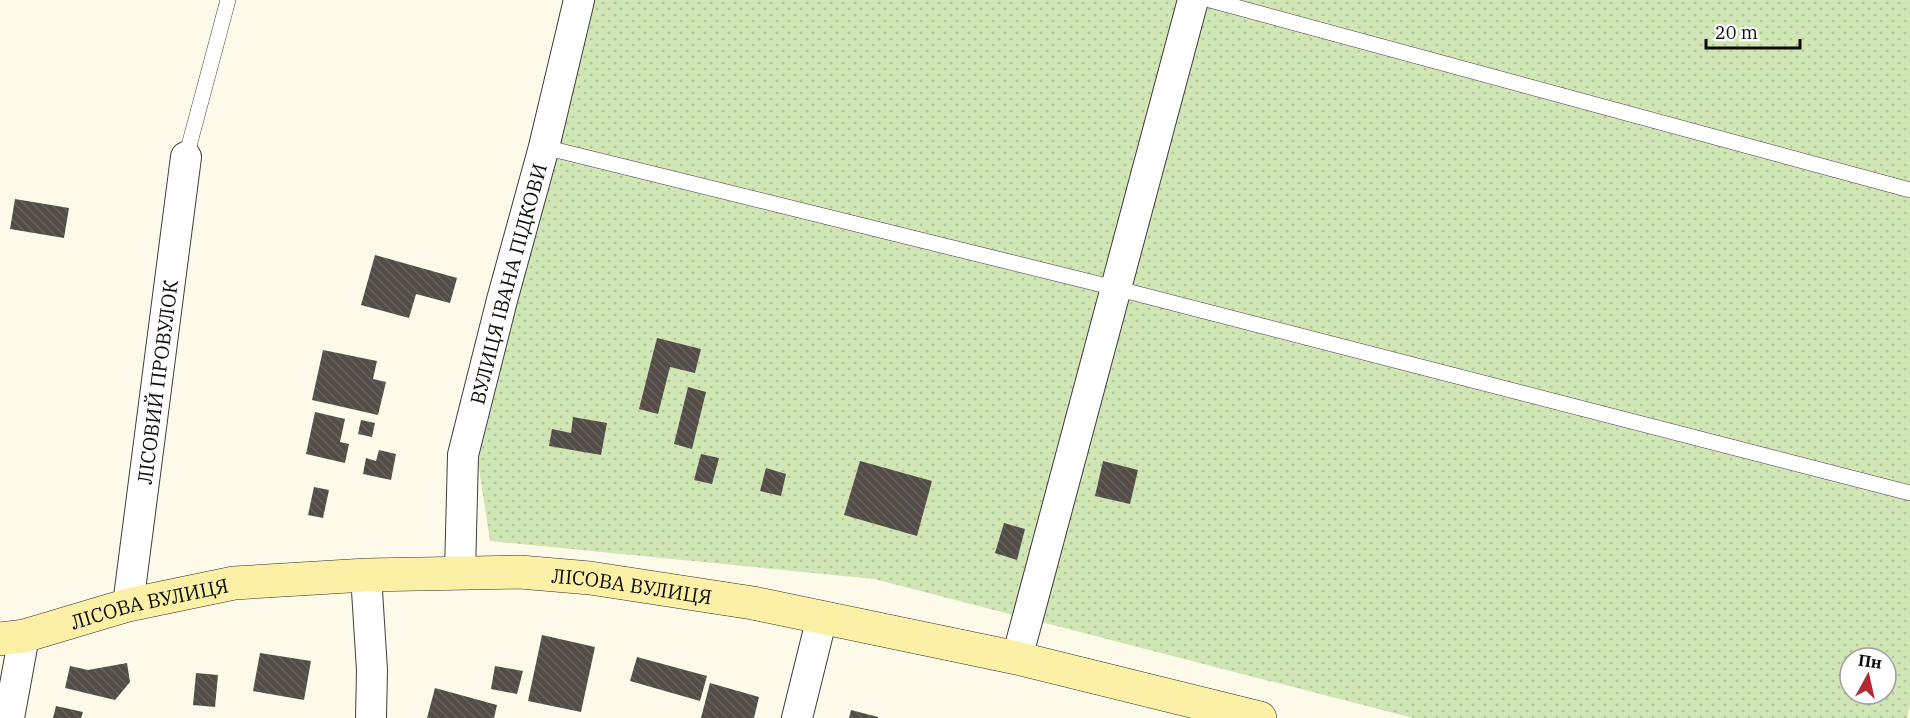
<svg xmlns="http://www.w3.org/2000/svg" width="1910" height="718" font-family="'IBM Plex Serif',serif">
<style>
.garden{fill:url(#garden-dots);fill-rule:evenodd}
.building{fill:url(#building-back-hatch)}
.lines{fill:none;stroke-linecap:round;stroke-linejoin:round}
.service-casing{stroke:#3e3e3e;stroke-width:16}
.minor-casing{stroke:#3e3e3e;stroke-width:32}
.secondary-casing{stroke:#2d2d2d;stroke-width:34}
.service{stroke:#fff;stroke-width:15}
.minor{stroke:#fff;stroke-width:30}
.secondary{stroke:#fcf0a6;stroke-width:33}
.labels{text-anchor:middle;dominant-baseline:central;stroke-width:6;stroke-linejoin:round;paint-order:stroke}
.street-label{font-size:20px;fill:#0b0b0b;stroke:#fff}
</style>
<defs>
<pattern id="garden-dots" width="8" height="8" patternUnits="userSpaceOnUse" patternTransform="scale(1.5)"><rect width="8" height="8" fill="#d0e6b5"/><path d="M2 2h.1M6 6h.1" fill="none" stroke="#b1c49a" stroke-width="1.8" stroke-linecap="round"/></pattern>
<pattern id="building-back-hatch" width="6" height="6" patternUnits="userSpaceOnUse" patternTransform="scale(1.5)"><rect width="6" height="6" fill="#534c47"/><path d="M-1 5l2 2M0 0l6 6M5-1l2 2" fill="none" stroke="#67615d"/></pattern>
</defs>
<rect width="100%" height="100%" fill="#fefae9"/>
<path class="garden" d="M 591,0 L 1910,0 L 1910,705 L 1907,718 L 1413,718 L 874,579 L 490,541 L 478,462 ZM 1850,658 L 1886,658 L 1886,694 L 1850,694 Z"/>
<path class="building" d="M 15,199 L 69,208 L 64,238 L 10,229 Z
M 375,255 L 457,278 L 450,303 L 416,294 L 409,318 L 361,305 Z
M 657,338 L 701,349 L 695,373 L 670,367 L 658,414 L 639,409 Z
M 323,350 L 377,361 L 373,379 L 386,382 L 378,415 L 312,400 Z
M 688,387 L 706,392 L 692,449 L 674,444 Z
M 315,412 L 345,419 L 340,442 L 349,444 L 345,463 L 306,454 Z
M 573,417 L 607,423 L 601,455 L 549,446 L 552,429 L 571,433 Z
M 361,420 L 375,423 L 372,437 L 358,434 Z
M 379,450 L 396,454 L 391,480 L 363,474 L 366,458 L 376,461 Z
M 701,454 L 719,458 L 712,484 L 694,480 Z
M 860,461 L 932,481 L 917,536 L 844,515 Z
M 1103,461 L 1138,470 L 1130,504 L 1095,496 Z
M 766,468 L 786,474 L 781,496 L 760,491 Z
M 314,487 L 329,490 L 323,518 L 308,515 Z
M 1004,523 L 1025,529 L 1017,560 L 995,553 Z
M 542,635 L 595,647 L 581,712 L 528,701 Z
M 260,653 L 311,661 L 304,700 L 253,691 Z
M 637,657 L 707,676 L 700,701 L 630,681 Z
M 127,663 L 130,682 L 115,700 L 65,688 L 70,666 L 88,670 Z
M 495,666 L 523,671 L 517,694 L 491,689 Z
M 196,673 L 218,675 L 215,707 L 193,705 Z
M 710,683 L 759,697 L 754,718 L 701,718 Z
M 435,688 L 497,705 L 494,718 L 427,718 Z
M 56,706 L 83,712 L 81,718 L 53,718 Z
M 851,710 L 878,717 L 878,718 L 849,718 Z"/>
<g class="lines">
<g class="service-casing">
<path id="service" d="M 1210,0 L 1910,190
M 544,147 L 1115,288 L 1910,493
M 186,157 L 228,0"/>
</g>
<g class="minor-casing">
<g id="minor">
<path id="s1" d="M 460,572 L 463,455 L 502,300 L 544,147 L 579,0"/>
<path d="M 366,575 L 372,670 L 371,718"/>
<path id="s2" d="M 128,605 L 186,157"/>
<path d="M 1017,658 L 1193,0"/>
<path d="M 9,718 L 24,636"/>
<path d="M 797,718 L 822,617"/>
</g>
</g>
<g class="secondary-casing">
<g id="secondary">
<path id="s3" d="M 0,639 L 24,636 L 128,605 L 234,583 L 366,575 L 520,572 L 590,578 L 753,603 L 1017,658 L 1260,718"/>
</g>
</g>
<use href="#service" class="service"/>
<use href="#minor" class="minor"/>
<use href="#secondary" class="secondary"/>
</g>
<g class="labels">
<g class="street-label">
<text stroke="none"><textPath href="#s1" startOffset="294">ВУЛИЦЯ ІВАНА ПІДКОВИ</textPath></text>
<text stroke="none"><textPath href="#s2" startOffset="225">ЛІСОВИЙ ПРОВУЛОК</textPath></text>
<text stroke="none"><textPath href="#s3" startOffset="640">ЛІСОВА ВУЛИЦЯ</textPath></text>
<text stroke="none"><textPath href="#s3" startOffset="154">ЛІСОВА ВУЛИЦЯ</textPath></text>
</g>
</g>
<g transform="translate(1868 676) rotate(8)"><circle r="28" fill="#ffffff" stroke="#9d9d9d" stroke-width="1.5"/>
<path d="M0-4.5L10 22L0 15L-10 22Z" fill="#b42933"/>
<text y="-9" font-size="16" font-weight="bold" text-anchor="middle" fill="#0b0b0b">Пн</text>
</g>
<path d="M1706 39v9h94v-9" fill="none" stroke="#0b0b0b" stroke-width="3"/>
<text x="1715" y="39" font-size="18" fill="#0b0b0b" stroke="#ffffff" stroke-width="4.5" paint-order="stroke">20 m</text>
</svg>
